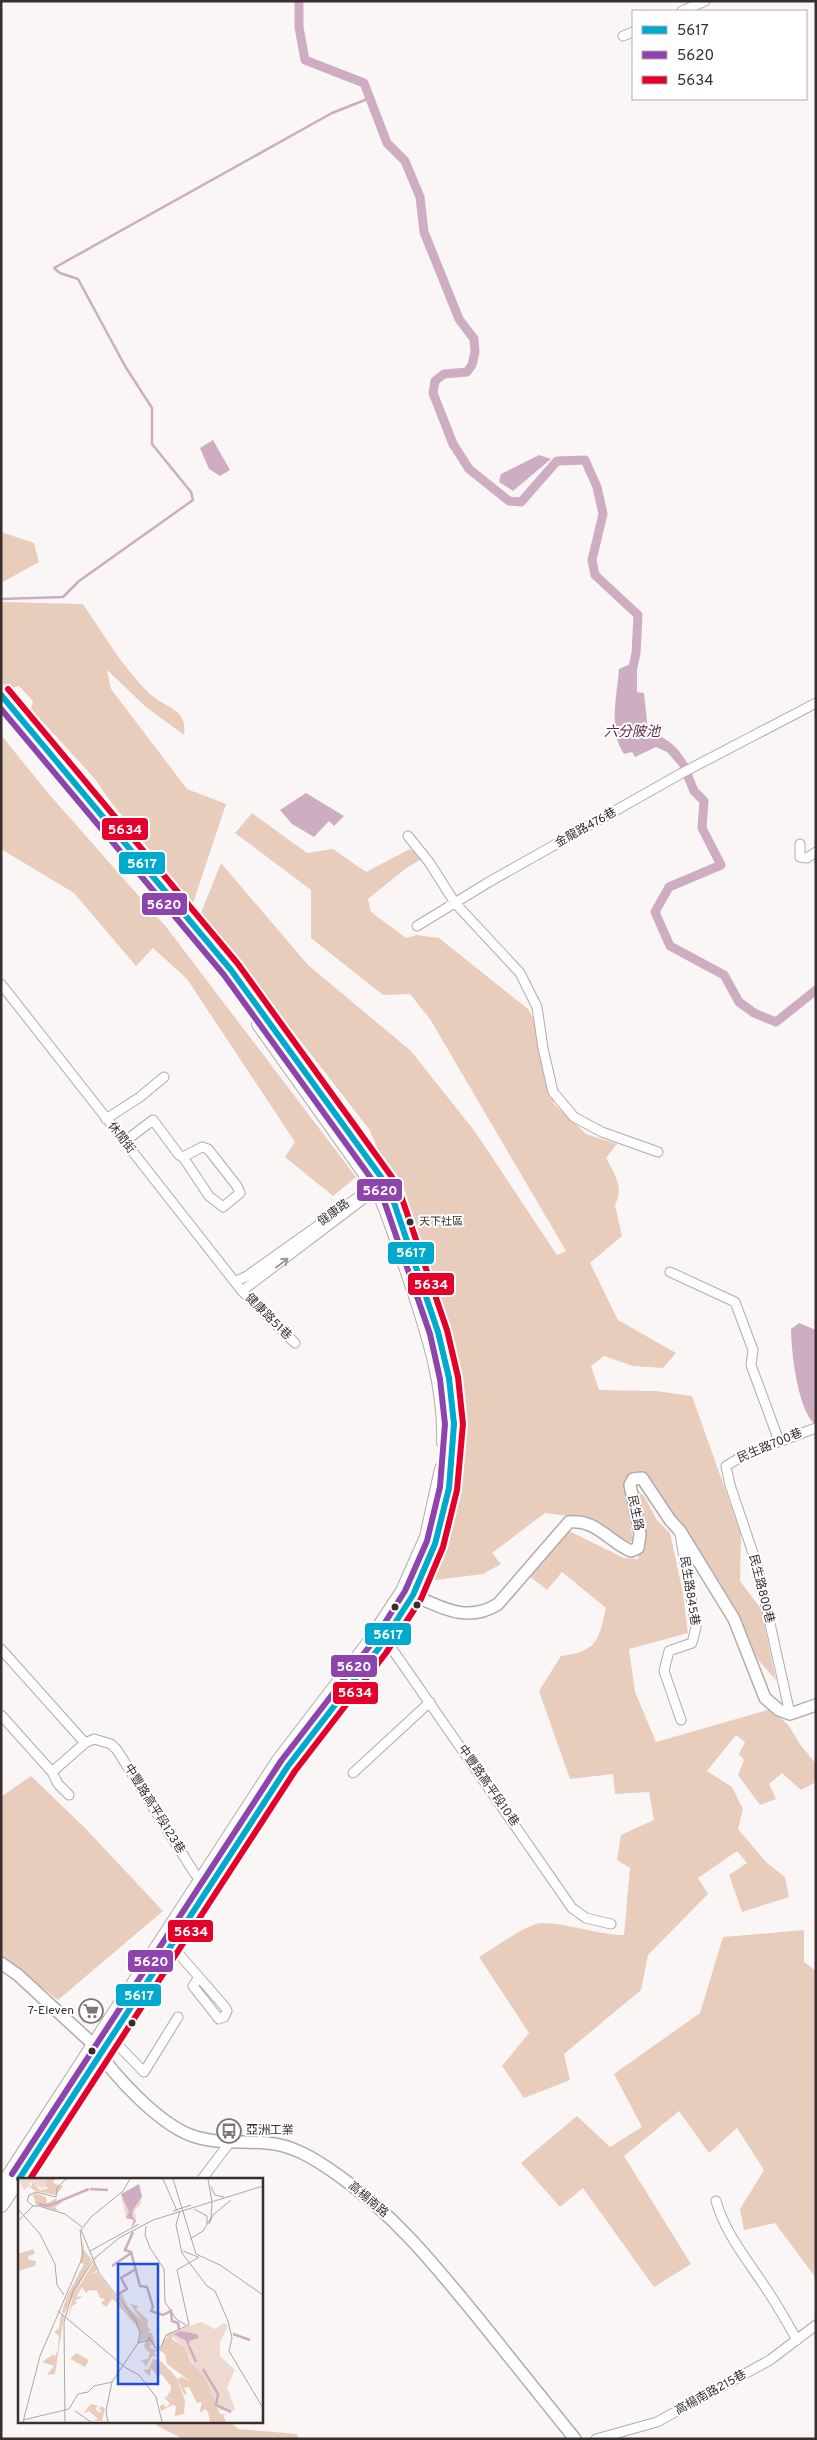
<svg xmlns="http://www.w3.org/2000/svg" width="817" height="2440" font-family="Overpass,'Noto Sans TC',sans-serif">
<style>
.forest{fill:#e8cdbc}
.water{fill:#ceadc3}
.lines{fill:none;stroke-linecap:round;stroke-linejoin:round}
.stream{stroke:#ceadc3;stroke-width:2.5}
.canal{stroke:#ceadc3;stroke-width:9}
.minor-casing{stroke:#b2acac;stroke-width:11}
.tertiary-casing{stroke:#b2acac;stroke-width:14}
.primary-casing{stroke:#b2acac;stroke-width:16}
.minor{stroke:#fefefe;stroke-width:9}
.tertiary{stroke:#fefefe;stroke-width:11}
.primary{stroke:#fefefe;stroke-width:14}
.bus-1-casing{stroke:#fff;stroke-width:10}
.bus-2-casing{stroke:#fff;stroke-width:10}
.bus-3-casing{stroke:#fff;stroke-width:10}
.bus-1{stroke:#00a9ce;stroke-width:6}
.bus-2{stroke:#8e44ad;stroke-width:6}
.bus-3{stroke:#e4002b;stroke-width:6}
.oneway{stroke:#9c9696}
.bus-dot{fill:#392e2e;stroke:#fff;stroke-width:2}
.labels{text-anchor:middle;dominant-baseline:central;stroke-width:4;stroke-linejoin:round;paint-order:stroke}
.bus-label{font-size:11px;fill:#392e2e;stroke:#fff;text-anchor:start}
.street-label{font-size:12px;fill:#392e2e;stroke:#fff}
.poi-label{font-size:12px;fill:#392e2e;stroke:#fff;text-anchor:end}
.water-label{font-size:14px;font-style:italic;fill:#5d264f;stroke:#fff}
.inset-river{fill:none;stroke:#ceadc3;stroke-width:2.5}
.inset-road{fill:none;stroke:#ada6a6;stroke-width:1}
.view{fill:#1d4ed8;fill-opacity:0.15;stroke:#1d4ed8;stroke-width:2.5}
.inset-edge{fill:none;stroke:#392e2e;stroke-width:2.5}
.line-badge{stroke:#fff;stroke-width:2}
.badge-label{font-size:14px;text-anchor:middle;font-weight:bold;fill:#fff}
</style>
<rect width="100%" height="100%" fill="#faf6f6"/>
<path class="forest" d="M 1,532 L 34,543 L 39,562 L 1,583 Z
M 1,602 L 83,604 C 104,635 123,668 150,694 C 166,709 188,708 184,735 L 146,707 L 107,670 L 111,689 L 187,789 L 226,804 L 193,903 L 110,801 L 95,779 L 31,709 L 33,701 L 19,686 L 7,689 L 1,681 Z
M 1,735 L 48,793 L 167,928 L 356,1177 L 333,1196 L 285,1157 L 295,1142 L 187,979 L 153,948 L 136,966 L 74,893 L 1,849 Z
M 252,813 L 307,853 L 333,849 L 366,872 L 410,849 L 423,858 L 405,869 L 368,899 L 371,912 L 406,938 L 417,935 L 439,938 L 528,1009 L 539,1028 L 554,1104 L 586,1134 L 617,1144 L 606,1158 C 615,1174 624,1188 615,1205 L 622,1236 L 590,1263 L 618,1320 L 676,1353 L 663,1368 L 633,1366 L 604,1356 L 591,1366 L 599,1390 L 656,1391 L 692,1396 L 741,1534 L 740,1581 L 761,1609 L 776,1680 L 759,1661 L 699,1554 L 641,1477 L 624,1485 L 633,1541 L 621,1546 L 569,1516 L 545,1513 L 492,1553 L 501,1564 L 483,1574 L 427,1581 L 440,1562 L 456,1516 L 460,1378 L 430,1268 L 369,1129 L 201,913 L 221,863 L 308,965 L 411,1051 L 476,1133 L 557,1255 L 566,1251 L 430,1019 L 410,994 L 383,995 L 311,938 L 311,890 L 235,833 Z
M 636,1489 L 644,1496 L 657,1520 L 670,1533 L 683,1593 L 688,1633 L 629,1649 L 635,1692 L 656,1742 L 771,1709 L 789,1726 L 799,1743 L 816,1764 L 816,1782 L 801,1790 L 782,1773 L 769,1784 L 776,1799 L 760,1805 L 738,1775 L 744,1760 L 739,1754 L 745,1742 L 736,1735 L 707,1771 L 732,1787 L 743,1809 L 738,1829 L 767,1863 L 785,1877 L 789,1897 L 742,1912 L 729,1875 L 747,1863 L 737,1851 L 698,1878 L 708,1894 L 648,1955 L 641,1990 L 564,2054 L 570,2080 L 524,2098 L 502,2066 L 529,2033 L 479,1957 C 494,1948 520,1929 536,1924 C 552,1919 601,1936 624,1935 L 630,1868 L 617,1860 L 621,1835 L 654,1820 L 649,1792 L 615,1794 L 613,1774 L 570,1779 L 539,1691 L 561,1656 C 597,1651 598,1642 606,1608 L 562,1572 L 547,1590 L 529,1576 L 569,1531 L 624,1558 L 638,1559 L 641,1544 Z
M 31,1776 L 84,1827 L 163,1911 L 58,2000 L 1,1955 L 1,1797 Z
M 804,1930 L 804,1962 L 816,1971 L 816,2278 L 775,2223 L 744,2230 L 740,2209 L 764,2170 L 737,2128 L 709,2153 L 679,2111 L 624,2156 L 691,2264 L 654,2287 L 583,2188 L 560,2207 L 521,2163 L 577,2116 L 610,2147 L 642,2127 L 614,2074 L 700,2013 L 723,1937 Z
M 153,2421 L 227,2421 L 239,2429 L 296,2434 L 300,2439 L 183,2439 L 158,2426 Z"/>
<path class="water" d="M 213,440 L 230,470 L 220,476 L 209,469 L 200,448 Z
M 539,455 L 551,459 L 513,491 L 499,482 L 501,474 Z
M 628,665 L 637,667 L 637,692 L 644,693 L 648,730 C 669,740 677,745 689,766 L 681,768 L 667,752 L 656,747 L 635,757 L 632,752 L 624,754 C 608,731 617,696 619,669 Z
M 306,793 L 344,816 L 334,826 L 329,821 L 314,837 L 292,824 L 280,810 Z
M 799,1323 L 816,1330 L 816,1425 C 798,1413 791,1351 791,1329 Z"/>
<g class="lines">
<path class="stream" d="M 1,599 L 63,597 L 79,581 L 193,500 L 191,492 L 152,444 L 152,408 L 125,366 L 78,279 L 60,273 L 54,268 L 332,113 L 370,98"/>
<path class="canal" d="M 299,1 L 299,27 L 305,60 L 364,83 L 387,143 L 405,161 L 420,197 L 424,232 L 459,319 L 474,339 L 475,352 L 472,365 L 467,372 L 444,374 L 435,381 L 433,393 L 453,444 L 469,469 L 509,501 L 521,502 L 557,461 L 585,460 L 597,487 L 603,514 L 592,560 L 595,575 L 638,615 L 636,653 L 631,676
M 684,766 L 694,791 L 704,801 L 702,828 L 721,865 L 669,887 L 655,912 L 670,946 L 724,975 L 739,1002 L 754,1013 L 776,1022 L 816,990"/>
<g class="minor-casing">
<path id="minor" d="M 682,11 L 705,1
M 623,36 L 633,32
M 408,836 L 429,862 L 455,903 L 520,973 L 537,1007 L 543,1048 L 553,1092 L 574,1117 L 602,1132 L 658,1152
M 800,844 L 800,857 L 807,858 L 816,852
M 417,926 L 489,882 L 682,773 L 816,703
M 1,984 L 242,1291 L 295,1343
M 106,1119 L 140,1097 L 164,1077
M 124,1142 L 153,1120 L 179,1155 L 183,1157 L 209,1196 L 223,1207 L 240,1193 L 237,1186 L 208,1149 L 202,1147 L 183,1157
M 670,1272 L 735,1302 L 753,1350 L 751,1365 L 779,1441
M 235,1282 L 247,1276 L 378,1183
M 242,1291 L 379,1187
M 680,1534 L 696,1627 L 692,1643 L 669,1651 L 664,1671 L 681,1720
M 383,1636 L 572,1908 L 586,1918 L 611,1924
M 1,1649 L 85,1743
M 790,1714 L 757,1565 L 730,1485 L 726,1466 L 746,1454 L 816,1428
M 1,1715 L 52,1772 L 58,1784 L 69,1795
M 52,1772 L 85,1743 L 94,1739 L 111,1744 L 117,1750 L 195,1874 L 205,1883
M 353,1773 L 430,1702
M 171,1945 L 225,2007 L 227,2011 L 224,2017 L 219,2019 L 193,1986 L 199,1977
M 111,2038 L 144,2072 L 178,2017
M 202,2179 L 230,2142
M 716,2201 C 726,2236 750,2263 769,2293 C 779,2308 788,2324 797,2340
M 596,2439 L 657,2422 L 770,2360 L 816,2325"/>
</g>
<g class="tertiary-casing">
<path id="tertiary" d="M 406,1592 C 438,1605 465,1625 498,1604 L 569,1522 C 596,1519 608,1541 631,1551 L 638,1548 L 640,1534 L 630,1485 L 633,1479 L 642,1478 L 670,1520 L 680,1531 L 734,1619 L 765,1698 L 779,1710 L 790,1714 L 816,1705
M 1,1963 L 18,1975 L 94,2045 C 113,2075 161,2127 196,2137 C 219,2144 244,2141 267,2143 C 293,2145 315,2159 335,2173 C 393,2213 434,2264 478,2318 C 510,2358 542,2398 575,2439"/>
</g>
<g class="primary-casing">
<path id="primary" d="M 1,695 L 231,970 L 389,1188 L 438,1332 L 449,1378 L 454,1424 L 449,1488 L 435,1544 L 413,1595 L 379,1648 L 288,1766 L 101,2056 L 19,2179
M 259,1024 L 380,1194 C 392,1222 401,1252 411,1281 C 428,1332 446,1387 444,1442
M 1,2188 L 278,1762 L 369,1643 L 403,1591 L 427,1537 L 442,1469
M 1,2205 L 17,2181"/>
</g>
<use href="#minor" class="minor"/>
<use href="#tertiary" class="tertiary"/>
<use href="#primary" class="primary"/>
<g class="bus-1-casing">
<path id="bus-1" d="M 1,695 L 231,970 L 389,1188 L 438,1332 L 449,1378 L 454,1424 L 449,1488 L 435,1544 L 413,1595 L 379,1648 L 288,1766 L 19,2179"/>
</g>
<g class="bus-2-casing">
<path id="bus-2" d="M 1,709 L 224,975 L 381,1192 L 430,1334 L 440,1379 L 445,1424 L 440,1487 L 427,1541 L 405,1591 L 372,1643 L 281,1761 L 12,2174"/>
</g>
<g class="bus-3-casing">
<path id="bus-3" d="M 8,689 L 238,964 L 397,1184 L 447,1330 L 458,1377 L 463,1424 L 457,1490 L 443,1547 L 421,1599 L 386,1653 L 295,1771 L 30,2179"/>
</g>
<use href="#bus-1" class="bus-1"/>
<use href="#bus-2" class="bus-2"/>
<use href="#bus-3" class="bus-3"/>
</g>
<defs><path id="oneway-shaft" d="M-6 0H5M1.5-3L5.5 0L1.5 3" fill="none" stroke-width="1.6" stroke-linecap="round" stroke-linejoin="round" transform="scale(1.25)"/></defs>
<use class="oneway" href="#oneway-shaft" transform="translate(282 1263) rotate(-37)"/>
<defs>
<g id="supermarket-ring" transform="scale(1.25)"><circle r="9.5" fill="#fff" stroke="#7d7474" stroke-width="1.5"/><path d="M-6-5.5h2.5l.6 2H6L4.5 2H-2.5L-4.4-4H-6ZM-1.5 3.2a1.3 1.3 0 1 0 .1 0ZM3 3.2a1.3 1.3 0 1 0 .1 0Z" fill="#7d7474"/></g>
<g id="bus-ring" transform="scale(1.25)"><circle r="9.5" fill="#fff" stroke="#7d7474" stroke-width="1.5"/><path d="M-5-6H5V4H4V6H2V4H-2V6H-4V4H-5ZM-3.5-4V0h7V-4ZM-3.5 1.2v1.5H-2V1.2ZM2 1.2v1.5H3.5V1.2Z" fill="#7d7474"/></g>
</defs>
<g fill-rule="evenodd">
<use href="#supermarket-ring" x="91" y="2011"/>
<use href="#bus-ring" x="229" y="2131"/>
</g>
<g class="bus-dot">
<circle cx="410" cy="1222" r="4.5"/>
<circle cx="417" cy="1605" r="4.5"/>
<circle cx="395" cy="1607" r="4.5"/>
<circle cx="132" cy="2023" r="4.5"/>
<circle cx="92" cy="2051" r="4.5"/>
</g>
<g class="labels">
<g class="bus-label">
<text x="419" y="1222">天下社區</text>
</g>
<g class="street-label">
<text transform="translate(586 828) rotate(-29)">金龍路476巷</text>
<text transform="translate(121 1138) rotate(52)">休閒街</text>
<text transform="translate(334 1213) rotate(-36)">健康路</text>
<text transform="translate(268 1317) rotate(45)">健康路51巷</text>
<text transform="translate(770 1446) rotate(-23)">民生路700巷</text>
<text transform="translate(635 1513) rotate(78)">民生路</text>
<text transform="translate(761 1589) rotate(76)">民生路800巷</text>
<text transform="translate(689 1591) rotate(81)">民生路845巷</text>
<text transform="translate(488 1786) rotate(55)">中豐路高平段10巷</text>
<text transform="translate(154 1809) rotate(58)">中豐路高平段123巷</text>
<text transform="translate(368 2200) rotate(40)">高楊南路</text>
<text transform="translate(711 2393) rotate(-29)">高楊南路215巷</text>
</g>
<g class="poi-label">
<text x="74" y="2011">7-Eleven</text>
<text x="246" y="2131" text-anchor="start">亞洲工業</text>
</g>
<g class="water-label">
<text x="632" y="732">六分陂池</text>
</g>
</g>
<g transform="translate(18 2178)">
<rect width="245" height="245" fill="#faf6f6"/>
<path d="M 0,1 L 29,1 L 29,2 L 25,11 L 12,4 L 12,8 L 6,12 ZM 119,7 L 124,18 L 123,26 L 117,32 L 118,44 L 114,48 L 115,42 L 108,40 L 103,17 ZM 183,144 L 197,151 L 206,145 L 210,148 L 202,164 L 202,178 L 217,192 L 209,209 L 217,231 L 214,233 L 202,232 L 165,168 L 150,155 Z" fill="#edd9ce"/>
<path d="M 28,1 L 38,1 L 35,3 L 37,6 L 45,8 L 38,17 L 17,13 L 12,9 L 15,5 L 22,12 L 32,10 L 27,9 ZM 18,15 L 28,19 L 29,25 L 39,20 L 38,24 L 44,23 L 49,18 L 43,25 L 37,29 L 40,33 L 18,27 L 15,17 L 9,19 ZM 65,62 L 66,72 L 74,82 L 46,136 L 44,134 L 48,120 L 66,86 L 62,85 ZM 15,71 L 17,76 L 10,78 L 11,82 L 18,83 L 17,88 L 0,93 L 0,76 ZM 76,84 L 79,92 L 72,97 L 79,94 L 117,144 L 116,145 L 98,124 L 94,121 L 88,129 L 83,125 L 87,121 L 82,120 L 79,113 L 71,112 L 68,115 L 64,109 L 58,119 L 65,118 L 57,123 L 59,125 L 54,128 L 50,140 L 55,118 ZM 97,113 L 102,113 L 100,116 L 104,116 L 110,129 L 125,144 L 112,126 L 121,128 L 118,131 L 130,142 L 129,148 L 133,153 L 129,154 L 134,155 L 138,169 L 134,166 L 131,169 L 140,173 L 136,174 L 138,179 L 134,178 L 128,188 L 123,182 L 130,181 L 132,175 L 126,169 L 128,161 L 121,164 L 122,154 ZM 43,136 L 46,138 L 37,196 L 29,197 L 36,188 L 24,184 L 34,177 L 37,178 L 40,172 L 41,158 L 36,154 L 41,150 ZM 155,154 L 154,161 L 166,169 L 173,184 L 188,201 L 202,236 L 210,236 L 205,237 L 208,244 L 192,244 L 190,234 L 187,231 L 183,235 L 182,232 L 184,224 L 179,225 L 171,209 L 166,210 L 169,217 L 166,216 L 159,201 L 164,199 L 173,204 L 149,186 L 147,176 L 139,171 L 143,170 L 146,160 L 151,160 L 148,158 ZM 58,175 L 71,182 L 67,189 L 52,181 ZM 135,181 L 144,184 L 158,199 L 167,222 L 166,236 L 157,238 L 158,228 L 154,227 L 143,233 L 142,228 L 146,226 L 148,230 L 152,225 L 145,219 L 158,222 L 148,219 L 153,213 L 153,208 L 143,196 L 140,199 L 133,190 L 132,198 L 125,192 L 131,191 ZM 73,226 L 81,228 L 77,230 L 81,235 L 84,233 L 81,231 L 83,228 L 87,230 L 84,243 L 88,244 L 75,242 L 80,241 L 71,233 L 65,236 Z" fill="#e8cdbc"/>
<path d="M 121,6 L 124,18 L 115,32 L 114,38 L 118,43 L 113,51 L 116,42 L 108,40 L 111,34 L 103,16 ZM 162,153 L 179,156 L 181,160 L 171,163 L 171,169 L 167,162 L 155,156 Z" fill="#ceadc3"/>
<path class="inset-river" d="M 72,11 L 90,12M 21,26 L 30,28 L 71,11M 115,54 L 107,72 L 113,74 L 122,108 L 129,109 L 135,129 L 133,133 L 145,137 L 153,133 L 154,143 L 160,145 L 161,151M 94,88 L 113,75M 100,116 L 109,111 L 103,100 L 118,91M 215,156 L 232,162M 171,168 L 178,184M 185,191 L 200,216 L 198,227 L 213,234"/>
<path class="inset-road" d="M 145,1 L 159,33M 155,1 L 178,76 L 202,87 L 245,117M 193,9 L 197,17 L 206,19M 15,28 L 9,23 L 11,17 L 18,14 L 38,19 L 39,10 L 48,1M 0,31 L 22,56 L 37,86 L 39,107 L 46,117M 176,31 L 189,38 L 189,46M 155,33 L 173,27M 162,33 L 158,47 L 164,75 L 189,108 L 197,113 L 210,143 L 214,160 L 211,173 L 245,230M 0,43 L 15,28 L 21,28 L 47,36 L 64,49M 191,46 L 195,37 L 213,22M 128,48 L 127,57 L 132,70 L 146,91 L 147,124 L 158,141 L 168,147M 172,61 L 185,53 L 193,40 L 194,24 L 190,1M 72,73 L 121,46M 165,73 L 180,79M 40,133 L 108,190 L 121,197 L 138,219 L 144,244M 120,165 L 131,162 L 131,159 L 137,170 L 143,169 L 148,157 L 171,147 L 159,92 L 181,79M 57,233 L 73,244M 5,242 L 51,231 L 60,216 L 70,214 L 76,208 L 94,204M 5,244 L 22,178 L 65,78 L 62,52M 47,244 L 46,144 L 55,113 L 77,80 L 101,60 L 135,42 L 245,8M 90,244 L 88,233 L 94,204 L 120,165 L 122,155 L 118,143 L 81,95 L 63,52 L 73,39 L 105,13 L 112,1"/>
<path class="view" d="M 100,86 L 140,86 L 140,206 L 100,206 Z"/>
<rect width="245" height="245" class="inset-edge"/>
</g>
<g class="line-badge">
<rect x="101" y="817" width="48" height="24" rx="5" fill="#e4002b"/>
<rect x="118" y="851" width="48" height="24" rx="5" fill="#00a9ce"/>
<rect x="141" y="892" width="47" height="24" rx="5" fill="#8e44ad"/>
<rect x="356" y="1178" width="47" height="24" rx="5" fill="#8e44ad"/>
<rect x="387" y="1241" width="48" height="24" rx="5" fill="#00a9ce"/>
<rect x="407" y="1272" width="48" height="24" rx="5" fill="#e4002b"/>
<rect x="364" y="1622" width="48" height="24" rx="5" fill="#00a9ce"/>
<rect x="330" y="1654" width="48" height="24" rx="5" fill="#8e44ad"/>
<rect x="332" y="1681" width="47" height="24" rx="5" fill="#e4002b"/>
<rect x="167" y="1919" width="47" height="24" rx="5" fill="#e4002b"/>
<rect x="127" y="1949" width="47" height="24" rx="5" fill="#8e44ad"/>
<rect x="115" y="1983" width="47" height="24" rx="5" fill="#00a9ce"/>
</g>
<g class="badge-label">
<text x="125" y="834">5634</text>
<text x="142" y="868">5617</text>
<text x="164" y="909">5620</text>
<text x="380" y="1195">5620</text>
<text x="411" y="1257">5617</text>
<text x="431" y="1289">5634</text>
<text x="388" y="1639">5617</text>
<text x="354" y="1671">5620</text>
<text x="355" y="1697">5634</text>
<text x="191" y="1936">5634</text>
<text x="151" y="1966">5620</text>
<text x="139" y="2000">5617</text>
</g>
<rect width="817" height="2440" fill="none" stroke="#392e2e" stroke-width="5"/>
<rect x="632" y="10" width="175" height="90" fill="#ffffff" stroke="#b0abab"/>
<rect x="642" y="26" width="25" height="8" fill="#00a9ce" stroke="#b0abab"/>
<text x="677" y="35" font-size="15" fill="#392e2e">5617</text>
<rect x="642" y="51" width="25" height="8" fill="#8e44ad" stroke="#b0abab"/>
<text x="677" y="60" font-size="15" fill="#392e2e">5620</text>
<rect x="642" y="76" width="25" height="8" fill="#e4002b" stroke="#b0abab"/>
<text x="677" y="85" font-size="15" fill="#392e2e">5634</text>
</svg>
